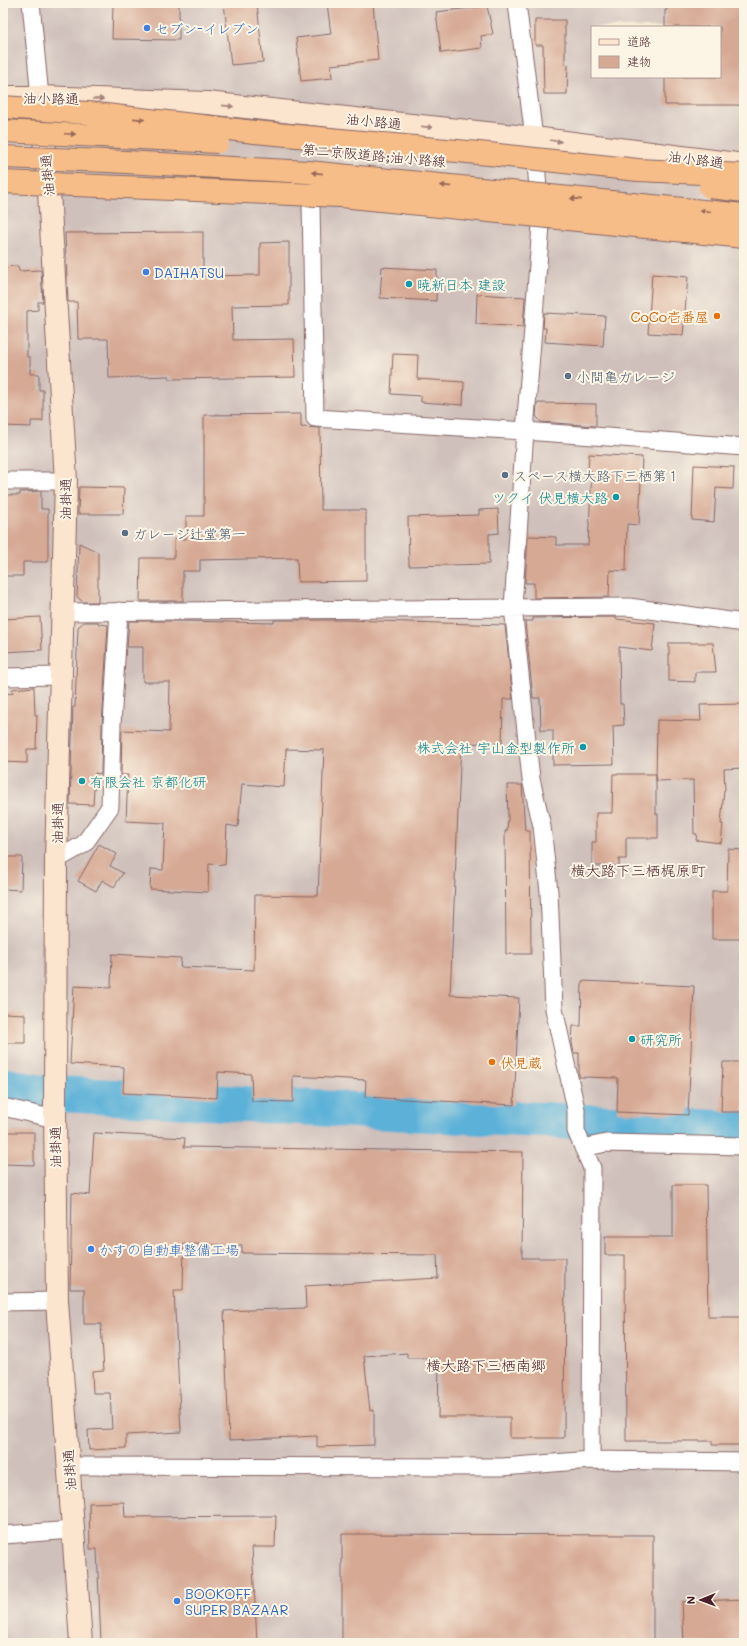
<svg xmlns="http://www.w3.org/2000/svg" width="747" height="1646" font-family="Mali,'Klee One',sans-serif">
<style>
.industrial{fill:#cfc0bb;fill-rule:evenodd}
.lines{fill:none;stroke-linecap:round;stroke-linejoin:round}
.river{stroke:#5cb1d8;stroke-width:36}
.building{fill:#d6a994}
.street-casing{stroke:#866665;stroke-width:19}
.secondary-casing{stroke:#866665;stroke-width:24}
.street{stroke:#fff;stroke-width:17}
.secondary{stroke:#fce5cf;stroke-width:22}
.highway-bridge-casing{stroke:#866665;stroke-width:24;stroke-linecap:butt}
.highway-bridge{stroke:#f7bd88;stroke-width:22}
.oneway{fill:#a3827d}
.oneway2{fill:#986655}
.shop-dot{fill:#3f7fe0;stroke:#fcf5e5;stroke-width:1.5}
.culture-dot{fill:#0f9aa8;stroke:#fcf5e5;stroke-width:1.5}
.food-dot{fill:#e8710a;stroke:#fcf5e5;stroke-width:1.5}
.service-dot{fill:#5c6f8a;stroke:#fcf5e5;stroke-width:1.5}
.labels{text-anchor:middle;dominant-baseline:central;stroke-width:4;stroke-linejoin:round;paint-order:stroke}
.shop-label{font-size:14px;fill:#366cbe;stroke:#fcf5e5;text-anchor:start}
.street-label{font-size:14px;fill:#4a1f2b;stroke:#fcf5e5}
.culture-label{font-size:14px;fill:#0d838f;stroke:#fcf5e5;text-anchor:start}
.food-label{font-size:14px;fill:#c56008;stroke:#fcf5e5;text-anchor:end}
.service-label{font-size:14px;fill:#4e5e75;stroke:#fcf5e5;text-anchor:start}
.neighbourhood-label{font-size:15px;fill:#4a1f2b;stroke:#fcf5e5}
</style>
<rect width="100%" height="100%" fill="#fcf5e5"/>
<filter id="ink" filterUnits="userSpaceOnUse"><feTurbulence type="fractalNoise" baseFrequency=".025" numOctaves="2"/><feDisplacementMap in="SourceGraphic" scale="8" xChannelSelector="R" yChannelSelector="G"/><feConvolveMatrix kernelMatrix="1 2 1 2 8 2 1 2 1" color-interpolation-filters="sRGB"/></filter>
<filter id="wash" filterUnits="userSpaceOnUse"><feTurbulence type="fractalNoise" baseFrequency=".012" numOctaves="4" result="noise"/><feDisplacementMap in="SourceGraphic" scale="16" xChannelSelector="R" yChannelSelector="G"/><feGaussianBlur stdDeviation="0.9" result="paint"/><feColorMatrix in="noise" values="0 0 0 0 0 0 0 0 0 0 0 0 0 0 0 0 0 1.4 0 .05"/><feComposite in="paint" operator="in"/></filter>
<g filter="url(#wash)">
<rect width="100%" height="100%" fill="#f5ead1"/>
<path class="industrial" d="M 3,3 L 744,3 L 744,1643 L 3,1643 ZM 592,27 L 720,27 L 720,77 L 592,77 Z"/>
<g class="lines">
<path class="river" d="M 3,1085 L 41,1093 L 520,1119 L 744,1129"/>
</g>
<g id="blocks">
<path class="building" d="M 113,3 L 179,3 L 179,40 L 112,39 Z
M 224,3 L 257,3 L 263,62 L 231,65 Z
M 327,3 L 373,3 L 378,60 L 331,65 L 332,78 L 301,81 L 296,38 L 331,34 Z
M 667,3 L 744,3 L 744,105 L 665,105 L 665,77 L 720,77 L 720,27 L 665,27 L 665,10 L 667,10 Z
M 487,6 L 493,34 L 481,36 L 482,48 L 441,53 L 436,12 Z
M 535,20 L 565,20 L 565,64 L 568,65 L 567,94 L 544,94 L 543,45 L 535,45 Z
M 203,232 L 203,276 L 260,275 L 260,243 L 289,242 L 289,305 L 232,306 L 233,340 L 294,339 L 295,377 L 169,379 L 169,376 L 109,378 L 108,339 L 78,339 L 77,302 L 68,302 L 65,233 Z
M 18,266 L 19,271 L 41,270 L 43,302 L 38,302 L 38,310 L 27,311 L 27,357 L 30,357 L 30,374 L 39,374 L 39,390 L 43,390 L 43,421 L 31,421 L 31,427 L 3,426 L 3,267 Z
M 382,267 L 437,270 L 436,301 L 380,298 Z
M 652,274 L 688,277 L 683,335 L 648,333 Z
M 477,294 L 525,297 L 523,327 L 476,324 Z
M 544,313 L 605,316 L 603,346 L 545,342 L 546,328 L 543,328 Z
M 393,354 L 418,355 L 417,379 L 464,382 L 463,405 L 421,402 L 421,396 L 391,394 Z
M 537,403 L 596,404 L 596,426 L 541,422 L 536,416 Z
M 301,414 L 301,427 L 320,428 L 321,510 L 366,510 L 366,581 L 298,582 L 297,558 L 200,560 L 200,571 L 183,571 L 183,601 L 140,601 L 141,558 L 174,558 L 174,539 L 186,539 L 186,516 L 204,516 L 204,415 Z
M 589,454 L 642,457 L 639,525 L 627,524 L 626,571 L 610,570 L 609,597 L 534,598 L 534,583 L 525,583 L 528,536 L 556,537 L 556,545 L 588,545 L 592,471 L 588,471 Z
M 694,465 L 734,467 L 733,489 L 716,488 L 714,522 L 692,520 Z
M 79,487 L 124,488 L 123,514 L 78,514 Z
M 41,491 L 41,509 L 48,509 L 48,562 L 23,562 L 23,576 L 3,576 L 3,495 L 20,495 L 20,492 Z
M 498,509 L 499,533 L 489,534 L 489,564 L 409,566 L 408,517 L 479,515 L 479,510 Z
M 79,543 L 98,552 L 98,602 L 83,602 L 77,597 Z
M 40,617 L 42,650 L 3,652 L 3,619 Z
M 616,617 L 616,619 L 655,623 L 652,651 L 619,647 L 620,704 L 623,704 L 624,725 L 613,726 L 614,764 L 553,765 L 553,730 L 541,730 L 540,698 L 533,698 L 525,621 L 533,621 L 533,618 Z
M 274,620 L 345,620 L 505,625 L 513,699 L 503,699 L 502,744 L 461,743 L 450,995 L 519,998 L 514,1105 L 365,1097 L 366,1080 L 293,1076 L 293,1102 L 252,1101 L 251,1074 L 218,1072 L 217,1098 L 123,1093 L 124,1067 L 70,1064 L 74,986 L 111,988 L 112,954 L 181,958 L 180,967 L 254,970 L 255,895 L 318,896 L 324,750 L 286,749 L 284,787 L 242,784 L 238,827 L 227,825 L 225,865 L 209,864 L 208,892 L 150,889 L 151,869 L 163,870 L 165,823 L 126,821 L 128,775 L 121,775 L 122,730 L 169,732 L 170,682 L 143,682 L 143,647 L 127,647 L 129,621 L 185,621 L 274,623 Z
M 84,622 L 98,622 L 98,624 L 108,625 L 102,724 L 101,774 L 95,773 L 93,805 L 70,804 L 73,707 L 75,707 L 78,627 Z
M 669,643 L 713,643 L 716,672 L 695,672 L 695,682 L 669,681 Z
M 34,687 L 35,715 L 37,715 L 36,749 L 27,749 L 27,763 L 3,762 L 3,694 L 13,693 L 12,689 Z
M 744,704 L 744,768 L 724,769 L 725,790 L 724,790 L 721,824 L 723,824 L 721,843 L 696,840 L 697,834 L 694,834 L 693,780 L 656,781 L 657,720 L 701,721 L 700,705 Z
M 613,774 L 656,774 L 656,814 L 658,814 L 658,838 L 626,838 L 626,859 L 619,859 L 619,866 L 592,866 L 592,842 L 596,842 L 596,813 L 612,813 Z
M 507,785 L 522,785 L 525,831 L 530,831 L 531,954 L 506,954 L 505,831 L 507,831 L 508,818 Z
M 99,844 L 117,854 L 110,866 L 123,873 L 114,887 L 102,880 L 96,891 L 78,881 Z
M 728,849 L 744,850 L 744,939 L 712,939 L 712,891 L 727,891 Z
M 3,857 L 22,857 L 21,890 L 3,889 Z
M 582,981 L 694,986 L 688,1115 L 617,1112 L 618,1078 L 579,1077 L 579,1053 L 574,1053 L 572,1043 L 573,1026 L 581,1026 Z
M 3,1013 L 25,1014 L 25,1043 L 3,1043 Z
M 723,1062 L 744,1062 L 744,1112 L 721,1112 Z
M 3,1132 L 34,1132 L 34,1165 L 3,1164 Z
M 94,1133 L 185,1138 L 184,1147 L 523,1152 L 522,1258 L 565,1258 L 564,1438 L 510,1438 L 510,1417 L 438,1417 L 439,1358 L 407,1358 L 407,1353 L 364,1356 L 370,1411 L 374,1410 L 374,1445 L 317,1447 L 317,1436 L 229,1440 L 224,1311 L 306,1308 L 305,1286 L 438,1278 L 437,1255 L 242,1253 L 242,1245 L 184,1244 L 183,1290 L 174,1290 L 181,1432 L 126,1435 L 126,1448 L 89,1450 L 88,1430 L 112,1429 L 110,1393 L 93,1393 L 92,1371 L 104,1370 L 101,1324 L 84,1324 L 84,1289 L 70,1289 L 72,1193 L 90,1195 Z
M 673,1185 L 706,1185 L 708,1317 L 744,1317 L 744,1445 L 712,1445 L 712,1441 L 626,1441 L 625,1255 L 605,1255 L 605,1237 L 673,1237 Z
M 124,1502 L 125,1517 L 276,1516 L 275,1547 L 252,1547 L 257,1643 L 101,1643 L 97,1549 L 90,1549 L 89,1503 Z
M 342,1534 L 653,1535 L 653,1643 L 342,1643 Z
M 744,1599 L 744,1643 L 684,1643 L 682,1602 Z"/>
</g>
</g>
<g filter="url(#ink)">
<use href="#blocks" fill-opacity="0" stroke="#866665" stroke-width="1"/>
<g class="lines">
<g class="street-casing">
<path id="street" d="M 31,3 L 40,97
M 517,3 L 534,138 L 541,226 L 525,431 L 513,607 L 531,779 L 542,826 L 549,892 L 554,1009 L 576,1109 L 576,1131 L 592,1168 L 591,1460
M 311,203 L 315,418 L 525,431 L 744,447
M 3,481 L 66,481
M 62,612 L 629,607 L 744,623
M 3,677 L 60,676
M 56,860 L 84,844 L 110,807 L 112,724 L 119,611
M 3,1107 L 55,1119
M 583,1148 L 606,1143 L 744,1146
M 3,1302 L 57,1301
M 68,1466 L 503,1467 L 591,1460 L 744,1462
M 3,1535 L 73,1530"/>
</g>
<g class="secondary-casing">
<path id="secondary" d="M 3,97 L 40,97 L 207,103 L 534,138 L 744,165
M 40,97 L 49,192 L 66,481 L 56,860 L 55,1108 L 57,1301 L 81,1643"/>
</g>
<use href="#street" class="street"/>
<use href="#secondary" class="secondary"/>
<g class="highway-bridge-casing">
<path id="highway-bridge" d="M 3,107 L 88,113 L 255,132 L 489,154 L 638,170 L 744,175
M 3,131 L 218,142
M 3,157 L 107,161 L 308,172 L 744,215
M 3,182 L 341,196 L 744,237
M 710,187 L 744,191"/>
</g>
<use href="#highway-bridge" class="highway-bridge"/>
</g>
<defs><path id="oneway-solid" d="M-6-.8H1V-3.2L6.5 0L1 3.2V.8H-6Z"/></defs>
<g class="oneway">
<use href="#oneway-solid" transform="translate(98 99) rotate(2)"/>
<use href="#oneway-solid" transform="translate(228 106) rotate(6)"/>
<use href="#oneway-solid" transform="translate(427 127) rotate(6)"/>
<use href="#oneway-solid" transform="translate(556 141) rotate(7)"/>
</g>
<g class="oneway2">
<use href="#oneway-solid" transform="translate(139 119) rotate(6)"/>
<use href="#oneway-solid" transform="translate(70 134) rotate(3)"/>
<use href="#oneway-solid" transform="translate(317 173) rotate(-174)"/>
<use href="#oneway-solid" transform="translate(446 186) rotate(-174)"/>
<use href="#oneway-solid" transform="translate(576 199) rotate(-174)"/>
<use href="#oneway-solid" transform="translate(705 211) rotate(-174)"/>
</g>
</g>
<g class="shop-dot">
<circle cx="147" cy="28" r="4"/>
<circle cx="146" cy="272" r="4"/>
<circle cx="91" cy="1249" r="4"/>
<circle cx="177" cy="1601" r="4"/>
</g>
<g class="culture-dot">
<circle cx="409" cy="284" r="4"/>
<circle cx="616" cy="497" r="4"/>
<circle cx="583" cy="747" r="4"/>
<circle cx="82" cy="781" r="4"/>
<circle cx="632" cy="1039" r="4"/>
</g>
<g class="food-dot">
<circle cx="717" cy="316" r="4"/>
<circle cx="492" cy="1062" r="4"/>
</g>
<g class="service-dot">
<circle cx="568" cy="376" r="4"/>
<circle cx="505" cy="475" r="4"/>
<circle cx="125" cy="533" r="4"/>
</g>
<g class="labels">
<g class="shop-label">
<text x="155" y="28">セブン-イレブン</text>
<text x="154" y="272">DAIHATSU</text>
<text x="99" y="1249">かすの自動車整備工場</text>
<text x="185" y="1593">BOOKOFF<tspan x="185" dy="16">SUPER BAZAAR</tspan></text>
</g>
<g class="street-label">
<text transform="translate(51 98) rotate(1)">油小路通</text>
<text transform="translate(374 121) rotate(6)">油小路通</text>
<text transform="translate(374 155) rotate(5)">第二京阪道路;油小路線</text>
<text transform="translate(696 159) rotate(7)">油小路通</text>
<text transform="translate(47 175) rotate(-95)">油掛通</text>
<text transform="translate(65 499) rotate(-89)">油掛通</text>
<text transform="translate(57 823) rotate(-89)">油掛通</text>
<text transform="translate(55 1147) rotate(-91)">油掛通</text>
<text transform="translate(69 1470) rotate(-94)">油掛通</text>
</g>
<g class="culture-label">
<text x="417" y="284">暁新日本 建設</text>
<text x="608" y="497" text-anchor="end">ツクイ 伏見横大路</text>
<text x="575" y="747" text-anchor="end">株式会社 宇山金型製作所</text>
<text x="90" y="781">有限会社 京都化研</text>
<text x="640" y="1039">研究所</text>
</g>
<g class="food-label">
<text x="709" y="316">CoCo壱番屋</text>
<text x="500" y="1062" text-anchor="start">伏見蔵</text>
</g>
<g class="service-label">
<text x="576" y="376">小間亀ガレージ</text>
<text x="513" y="475">スペース横大路下三栖第１</text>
<text x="133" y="533">ガレージ辻堂第一</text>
</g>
<g class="neighbourhood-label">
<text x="638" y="870">横大路下三栖梶原町</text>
<text x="486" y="1365">横大路下三栖南郷</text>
</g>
</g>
<rect width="747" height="1646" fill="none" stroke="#fcf5e5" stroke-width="16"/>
<rect x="591" y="26" width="130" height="52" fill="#fcf5e5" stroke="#b59f9b"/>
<rect x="599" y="39" width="20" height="6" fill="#fce5cf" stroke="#b59f9b"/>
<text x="627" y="46" font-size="12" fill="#4a1f2b">道路</text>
<rect x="599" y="56" width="20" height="12" fill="#d6a994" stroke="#b59f9b"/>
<text x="627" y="66" font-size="12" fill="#4a1f2b">建物</text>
<g transform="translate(701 1600) rotate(269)" stroke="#fcf5e5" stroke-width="3" paint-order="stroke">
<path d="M0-3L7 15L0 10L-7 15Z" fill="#4a1f2b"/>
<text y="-6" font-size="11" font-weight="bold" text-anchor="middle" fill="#4a1f2b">N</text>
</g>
</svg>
